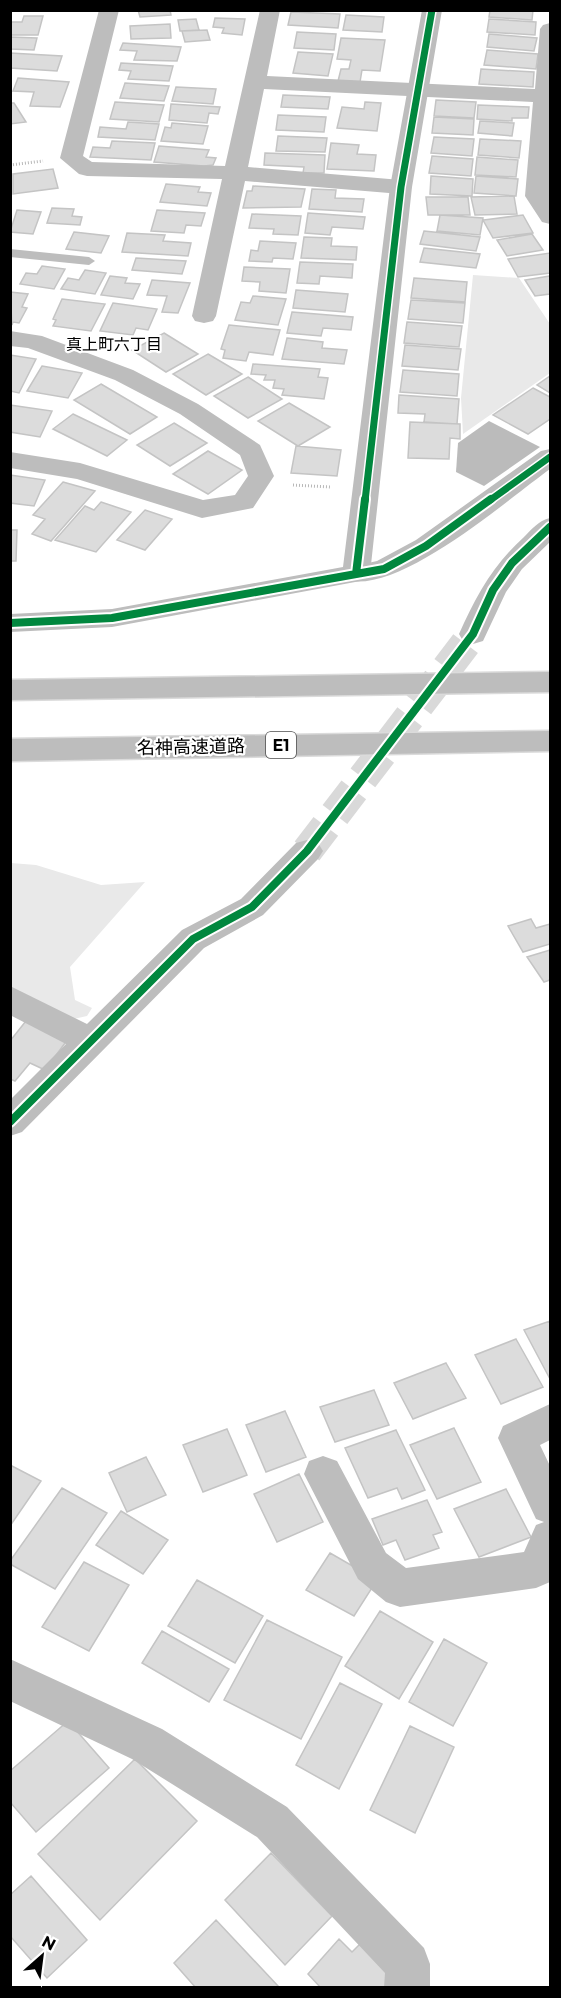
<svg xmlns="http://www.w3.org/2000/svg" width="561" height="1998" font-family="Montserrat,'Noto Sans JP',sans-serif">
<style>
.green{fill:#e9e9e9}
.water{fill:#bbb}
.building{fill:#dcdcdc;stroke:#c4c4c4;stroke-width:1.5}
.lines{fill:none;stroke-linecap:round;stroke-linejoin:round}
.minor-tunnel{stroke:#d9d9d9;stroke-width:31;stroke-dasharray:31 15;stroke-linecap:butt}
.motorway-casing{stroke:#dbdbdb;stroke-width:3}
.path{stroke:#b8b8b8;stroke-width:3;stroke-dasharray:1 2;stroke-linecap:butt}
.service{fill:#bdbdbd;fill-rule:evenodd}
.minor{fill:#bdbdbd;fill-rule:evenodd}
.tertiary{fill:#bdbdbd;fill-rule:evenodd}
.motorway{fill:#bdbdbd;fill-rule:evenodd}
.cycleway-far1-casing{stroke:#fff;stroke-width:10}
.cycleway-casing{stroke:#fff;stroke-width:12}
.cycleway-far1{stroke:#00873e;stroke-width:7}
.cycleway{stroke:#00873e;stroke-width:8}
.labels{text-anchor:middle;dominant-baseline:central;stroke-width:4.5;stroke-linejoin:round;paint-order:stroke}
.far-neighbourhood-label{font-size:16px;fill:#000;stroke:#fff}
.shield{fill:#fff;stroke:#4c4c4c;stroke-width:1.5}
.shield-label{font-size:16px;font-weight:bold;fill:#000}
.street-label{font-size:18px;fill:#000;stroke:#fff}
</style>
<rect width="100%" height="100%" fill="#fff"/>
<path class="green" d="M 473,275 L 519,278 L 550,324 L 550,373 L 463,434 L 461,398 Z
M 11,863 L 36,865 L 101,885 L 145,882 L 70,967 L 75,1000 L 92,1008 L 87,1016 L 69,1020 L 11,987 Z"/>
<path class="water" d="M 489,421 L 540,447 L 484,486 L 456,472 L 458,443 Z"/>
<path class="building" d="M 138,10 L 170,10 L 171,15 L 140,17 Z
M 490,10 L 533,10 L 532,20 L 489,17 Z
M 291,12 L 340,14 L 338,28 L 288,25 Z
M 346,15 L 384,17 L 382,32 L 343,30 Z
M 24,16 L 43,16 L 38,35 L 10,35 L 10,22 L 22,22 Z
M 215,18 L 245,19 L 242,35 L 222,33 L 224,28 L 213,27 Z
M 196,19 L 199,30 L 180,31 L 178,20 Z
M 489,19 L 536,22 L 535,35 L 487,32 Z
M 170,24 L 171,38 L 131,39 L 130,26 Z
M 207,30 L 210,40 L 185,42 L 182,31 Z
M 297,32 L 336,34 L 334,50 L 294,48 Z
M 489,34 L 537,38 L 534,51 L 487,47 Z
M 10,37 L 37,38 L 34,50 L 10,49 Z
M 341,38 L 385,40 L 380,71 L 362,70 L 360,82 L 338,81 L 341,69 L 349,69 L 351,60 L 337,59 Z
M 123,43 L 181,47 L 177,61 L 134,60 L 137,51 L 120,50 Z
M 487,50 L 538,54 L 536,69 L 484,65 Z
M 298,52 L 333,54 L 328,76 L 293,73 Z
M 10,53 L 62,56 L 57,71 L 10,68 Z
M 121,63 L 173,66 L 169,81 L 128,79 L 131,71 L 119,70 Z
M 481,69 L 534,72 L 533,87 L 479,84 Z
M 18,78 L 69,82 L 60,107 L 30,106 L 34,92 L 13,91 Z
M 125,83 L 169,86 L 164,101 L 120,98 Z
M 176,87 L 216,89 L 213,104 L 172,101 Z
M 283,95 L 330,97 L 328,109 L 281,107 Z
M 436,100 L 476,102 L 474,118 L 434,116 Z
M 115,102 L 164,105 L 159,122 L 110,119 Z
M 365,102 L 381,103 L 377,131 L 337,128 L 342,107 L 364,109 Z
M 10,103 L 14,103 L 26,122 L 10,124 Z
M 171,104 L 220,107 L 218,114 L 209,113 L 207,123 L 169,120 Z
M 478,105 L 529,107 L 528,118 L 512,118 L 512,121 L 477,119 Z
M 278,115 L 326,117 L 324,132 L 276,130 Z
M 434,117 L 474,119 L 473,135 L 432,133 Z
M 480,121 L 514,123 L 512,136 L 478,133 Z
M 128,122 L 159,124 L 155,140 L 98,137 L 100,127 L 126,129 Z
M 172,123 L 208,126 L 203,144 L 161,141 L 165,127 L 171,128 Z
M 278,136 L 327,138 L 325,152 L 276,151 Z
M 434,137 L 474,139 L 472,156 L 431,153 Z
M 480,139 L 521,141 L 519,158 L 478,155 Z
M 112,141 L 155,143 L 151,160 L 90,157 L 93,147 L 110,148 Z
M 331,143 L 359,145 L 357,154 L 376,155 L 374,171 L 327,169 Z
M 159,146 L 209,150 L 206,157 L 216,158 L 213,165 L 204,166 L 154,162 Z
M 265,153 L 325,155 L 324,173 L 303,173 L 304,167 L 264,165 Z
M 432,156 L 473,159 L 471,176 L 429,173 Z
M 477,157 L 518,160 L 516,177 L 475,175 Z
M 53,169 L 58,188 L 13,194 L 13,174 Z
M 431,176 L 473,179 L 472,196 L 430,194 Z
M 476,176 L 518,179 L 516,196 L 474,193 Z
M 166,184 L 200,187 L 198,192 L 211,193 L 207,206 L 160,202 Z
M 253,186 L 305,189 L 301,207 L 243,208 L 247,191 L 252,191 Z
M 312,189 L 336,190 L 335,198 L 364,199 L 362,212 L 309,209 Z
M 514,196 L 517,214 L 475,215 L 471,197 Z
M 426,197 L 468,197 L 470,215 L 428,215 Z
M 52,208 L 74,209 L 72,216 L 82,217 L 80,225 L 47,223 Z
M 17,210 L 41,212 L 33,234 L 10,232 Z
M 157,210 L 205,213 L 201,226 L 186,225 L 184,233 L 151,231 Z
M 308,213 L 365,217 L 363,229 L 332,227 L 330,235 L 305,233 Z
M 252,214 L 301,216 L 298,235 L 273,234 L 274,229 L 249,228 Z
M 440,215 L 483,218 L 480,235 L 437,231 Z
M 523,215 L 533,233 L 493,238 L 483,220 Z
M 424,231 L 480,237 L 476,251 L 420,244 Z
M 74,232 L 109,236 L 101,253 L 66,249 Z
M 127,233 L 165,235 L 163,241 L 191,243 L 188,256 L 122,252 Z
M 532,234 L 543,250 L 507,256 L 497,240 Z
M 304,237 L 332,238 L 331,246 L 357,247 L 356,260 L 301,258 Z
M 260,241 L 296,243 L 293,259 L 273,258 L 272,262 L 249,261 L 251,250 L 258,251 Z
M 424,248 L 480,254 L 476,268 L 420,262 Z
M 550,253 L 550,273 L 518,277 L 508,259 Z
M 136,258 L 186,261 L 182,274 L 132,270 Z
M 300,262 L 353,264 L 352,278 L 320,276 L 319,284 L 297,283 Z
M 42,266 L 65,269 L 54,289 L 20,284 L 26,273 L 37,274 Z
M 244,267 L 290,269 L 286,293 L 259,291 L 260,282 L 242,281 Z
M 85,270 L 106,273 L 95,294 L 61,289 L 68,278 L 79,280 Z
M 110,276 L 127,278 L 125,283 L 140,284 L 133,299 L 101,295 Z
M 550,276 L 550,294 L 535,296 L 525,280 Z
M 414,278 L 467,282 L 465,302 L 411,298 Z
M 152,280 L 190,283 L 178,313 L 162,312 L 167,296 L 147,295 Z
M 296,290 L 348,294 L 345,312 L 293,308 Z
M 10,292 L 28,294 L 22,307 L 27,308 L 19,323 L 13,322 L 12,325 Z
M 253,296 L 286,299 L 278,325 L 235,320 L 241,302 L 250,303 Z
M 62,299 L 105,304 L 91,331 L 53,326 L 56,320 L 53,319 Z
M 411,300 L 465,303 L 463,323 L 408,319 Z
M 113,303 L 157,309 L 148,330 L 136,328 L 133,335 L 100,331 Z
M 292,312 L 353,317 L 351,330 L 323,328 L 321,336 L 287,333 Z
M 407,322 L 462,326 L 459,347 L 404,343 Z
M 229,325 L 280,330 L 273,355 L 249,352 L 246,361 L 223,358 L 225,350 L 221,349 Z
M 164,333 L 198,354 L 166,372 L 132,350 Z
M 287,338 L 323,342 L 322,348 L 347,350 L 344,364 L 282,359 Z
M 405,345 L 461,349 L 458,370 L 402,366 Z
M 208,354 L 242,374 L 206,395 L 173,374 Z
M 10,355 L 36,359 L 19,393 L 10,391 Z
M 253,364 L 320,369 L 318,377 L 328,378 L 324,399 L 282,395 L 284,389 L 273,388 L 275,380 L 264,380 L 266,375 L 251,374 Z
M 42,366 L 82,373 L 68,398 L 27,391 Z
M 403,370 L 459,374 L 457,396 L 400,392 Z
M 550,376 L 550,393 L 537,385 Z
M 248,377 L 282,399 L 248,418 L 214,396 Z
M 101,384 L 157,417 L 130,434 L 74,400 Z
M 533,388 L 550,397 L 550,419 L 528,434 L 493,415 Z
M 399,395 L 459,399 L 457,424 L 424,422 L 425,414 L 398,413 Z
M 289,403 L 330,427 L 298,446 L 258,421 Z
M 10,405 L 52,411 L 40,437 L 10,432 Z
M 73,414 L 127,440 L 107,456 L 53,429 Z
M 410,422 L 460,424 L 460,439 L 450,438 L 449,459 L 408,458 Z
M 174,423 L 207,443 L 170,466 L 137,445 Z
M 296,446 L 341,450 L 337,476 L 291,473 Z
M 208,451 L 242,470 L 208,494 L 173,474 Z
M 10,475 L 45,480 L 34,506 L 10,503 Z
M 63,482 L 95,491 L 51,541 L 32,534 L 45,519 L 33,515 Z
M 101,502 L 131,512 L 96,552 L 55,540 L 85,506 L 94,510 Z
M 145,510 L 172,519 L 145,550 L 117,540 Z
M 10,530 L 17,530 L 16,561 L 10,561 Z
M 531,919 L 536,928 L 550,924 L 550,944 L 523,952 L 508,926 Z
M 550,950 L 550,980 L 544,982 L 527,957 Z
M 26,1021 L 68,1039 L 45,1070 L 30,1063 L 15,1081 L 10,1079 L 10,1041 Z
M 550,1321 L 550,1379 L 524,1330 Z
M 516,1339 L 543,1387 L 501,1404 L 475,1355 Z
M 446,1363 L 466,1398 L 413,1419 L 394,1383 Z
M 374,1390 L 389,1425 L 335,1442 L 320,1407 Z
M 285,1411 L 306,1457 L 266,1472 L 246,1425 Z
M 454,1428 L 481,1482 L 437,1499 L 410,1445 Z
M 227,1429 L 247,1475 L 203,1492 L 183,1445 Z
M 396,1430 L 425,1490 L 402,1499 L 397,1488 L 368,1498 L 345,1448 Z
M 146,1457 L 166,1495 L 127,1512 L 109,1473 Z
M 10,1465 L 41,1481 L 10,1526 Z
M 299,1474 L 323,1522 L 277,1542 L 254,1494 Z
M 62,1488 L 107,1513 L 55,1589 L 10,1564 L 10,1561 Z
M 506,1489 L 531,1537 L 479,1557 L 454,1509 Z
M 427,1500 L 442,1532 L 433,1535 L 439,1548 L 405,1560 L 396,1540 L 383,1545 L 372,1519 Z
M 121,1511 L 168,1540 L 143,1574 L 96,1545 Z
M 330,1553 L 377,1580 L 354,1616 L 306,1590 Z
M 84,1562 L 129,1585 L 89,1651 L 42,1627 Z
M 197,1580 L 263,1616 L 235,1663 L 168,1626 Z
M 380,1611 L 433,1642 L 399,1699 L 345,1666 Z
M 267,1620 L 342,1657 L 301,1739 L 224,1700 Z
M 162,1631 L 229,1669 L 209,1702 L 142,1663 Z
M 444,1639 L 487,1663 L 453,1726 L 409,1702 Z
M 340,1683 L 382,1704 L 339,1789 L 296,1765 Z
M 68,1721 L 109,1768 L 36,1832 L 10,1802 L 10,1771 Z
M 410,1726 L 454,1747 L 415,1833 L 370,1810 Z
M 135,1759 L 197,1821 L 100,1920 L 38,1854 Z
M 271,1853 L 332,1916 L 285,1965 L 225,1900 Z
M 31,1876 L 87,1940 L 47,1978 L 10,1936 L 10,1895 Z
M 216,1920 L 278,1986 L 276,1988 L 196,1988 L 174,1963 Z
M 339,1939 L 352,1952 L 363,1941 L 401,1979 L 394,1988 L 321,1988 L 308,1974 Z"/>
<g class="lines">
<path class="minor-tunnel" d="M 307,851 L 473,634"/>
<g class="motorway-casing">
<path id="motorway" d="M 550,672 L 550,692 L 10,700 L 10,680 Z
M 550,731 L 550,751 L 10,761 L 10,739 Z"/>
</g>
<path class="path" d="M 10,165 L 43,161
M 293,485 L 330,487"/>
<path class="service" d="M 10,249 L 89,257 L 95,261 L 89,265 L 10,257 Z"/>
<path class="minor" d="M 99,10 L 119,10 L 83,156 L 92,162 L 225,166 L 260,10 L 280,10 L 267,76 L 535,89 L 540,29 L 543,25 L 550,23 L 550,224 L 542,222 L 525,196 L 533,102 L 264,89 L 248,167 L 401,180 L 409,182 L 412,187 L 409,192 L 401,194 L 245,181 L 216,316 L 213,321 L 204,323 L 195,321 L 192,316 L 222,179 L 87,176 L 79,174 L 60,158 Z
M 10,331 L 42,336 L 133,370 L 198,404 L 260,445 L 274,476 L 253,508 L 202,518 L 77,479 L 10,468 L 10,452 L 80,463 L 203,500 L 235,495 L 248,476 L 240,455 L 180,414 L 115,380 L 28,348 L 10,346 Z
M 550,449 L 550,469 C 507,500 399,595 346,580 L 342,574 L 346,568 L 377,561 L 416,540 L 541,451 Z
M 550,518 L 550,542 L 522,569 L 506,592 L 483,641 L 473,644 L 463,641 L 459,634 C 476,596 493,565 524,537 C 532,529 538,521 550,518 Z
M 307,840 L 318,843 L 323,851 L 318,859 L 263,915 L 204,948 L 22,1132 L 10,1136 L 10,1100 L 66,1044 L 10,1015 L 10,986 L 87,1024 L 182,930 L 241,899 L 296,843 Z
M 550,1404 L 550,1440 L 540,1445 L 550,1466 L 550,1582 L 536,1588 L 400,1607 L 386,1602 L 358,1579 L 304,1474 L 309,1461 L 323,1456 L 337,1461 L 386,1553 L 406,1568 L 524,1552 L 536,1525 L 544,1522 L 536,1519 L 498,1438 L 503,1426 Z
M 10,1659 L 162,1729 L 287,1807 L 424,1948 L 430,1964 L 430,1988 L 384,1988 L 385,1973 L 257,1837 L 132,1759 L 10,1701 Z"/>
<path class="tertiary" d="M 422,10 L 442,10 L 412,187 L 370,574 L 366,580 L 112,627 L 10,632 L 10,614 L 112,609 L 343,567 L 390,187 Z"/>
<use href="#motorway" class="motorway"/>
<g class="cycleway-far1-casing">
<path id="cycleway-far1" d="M 365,501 L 401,187 L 432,10
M 489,501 L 550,457"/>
</g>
<g class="cycleway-casing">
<path id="cycleway" d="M 356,574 L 365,499
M 10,623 L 112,618 L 384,569 L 426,546 L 491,499
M 10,1122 L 193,939 L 252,907 L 307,851 L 473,634 L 493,590 L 512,563 L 550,527"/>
</g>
<use href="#cycleway-far1" class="cycleway-far1"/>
<use href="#cycleway" class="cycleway"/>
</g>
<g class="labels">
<g class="far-neighbourhood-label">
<text x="114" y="344">真上町六丁目</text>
</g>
<rect class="shield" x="266" y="732" width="30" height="26" rx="4.5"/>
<g class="shield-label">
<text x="281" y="745">E1</text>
</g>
<g class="street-label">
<text transform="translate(191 747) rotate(-1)">名神高速道路</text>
</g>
</g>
<rect width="561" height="1998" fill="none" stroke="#000000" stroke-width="24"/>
<g transform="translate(42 1956) rotate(28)" stroke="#ffffff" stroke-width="4.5" paint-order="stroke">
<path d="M0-4.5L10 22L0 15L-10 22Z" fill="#000000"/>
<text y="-9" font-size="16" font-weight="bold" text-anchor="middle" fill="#000000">N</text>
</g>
</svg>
